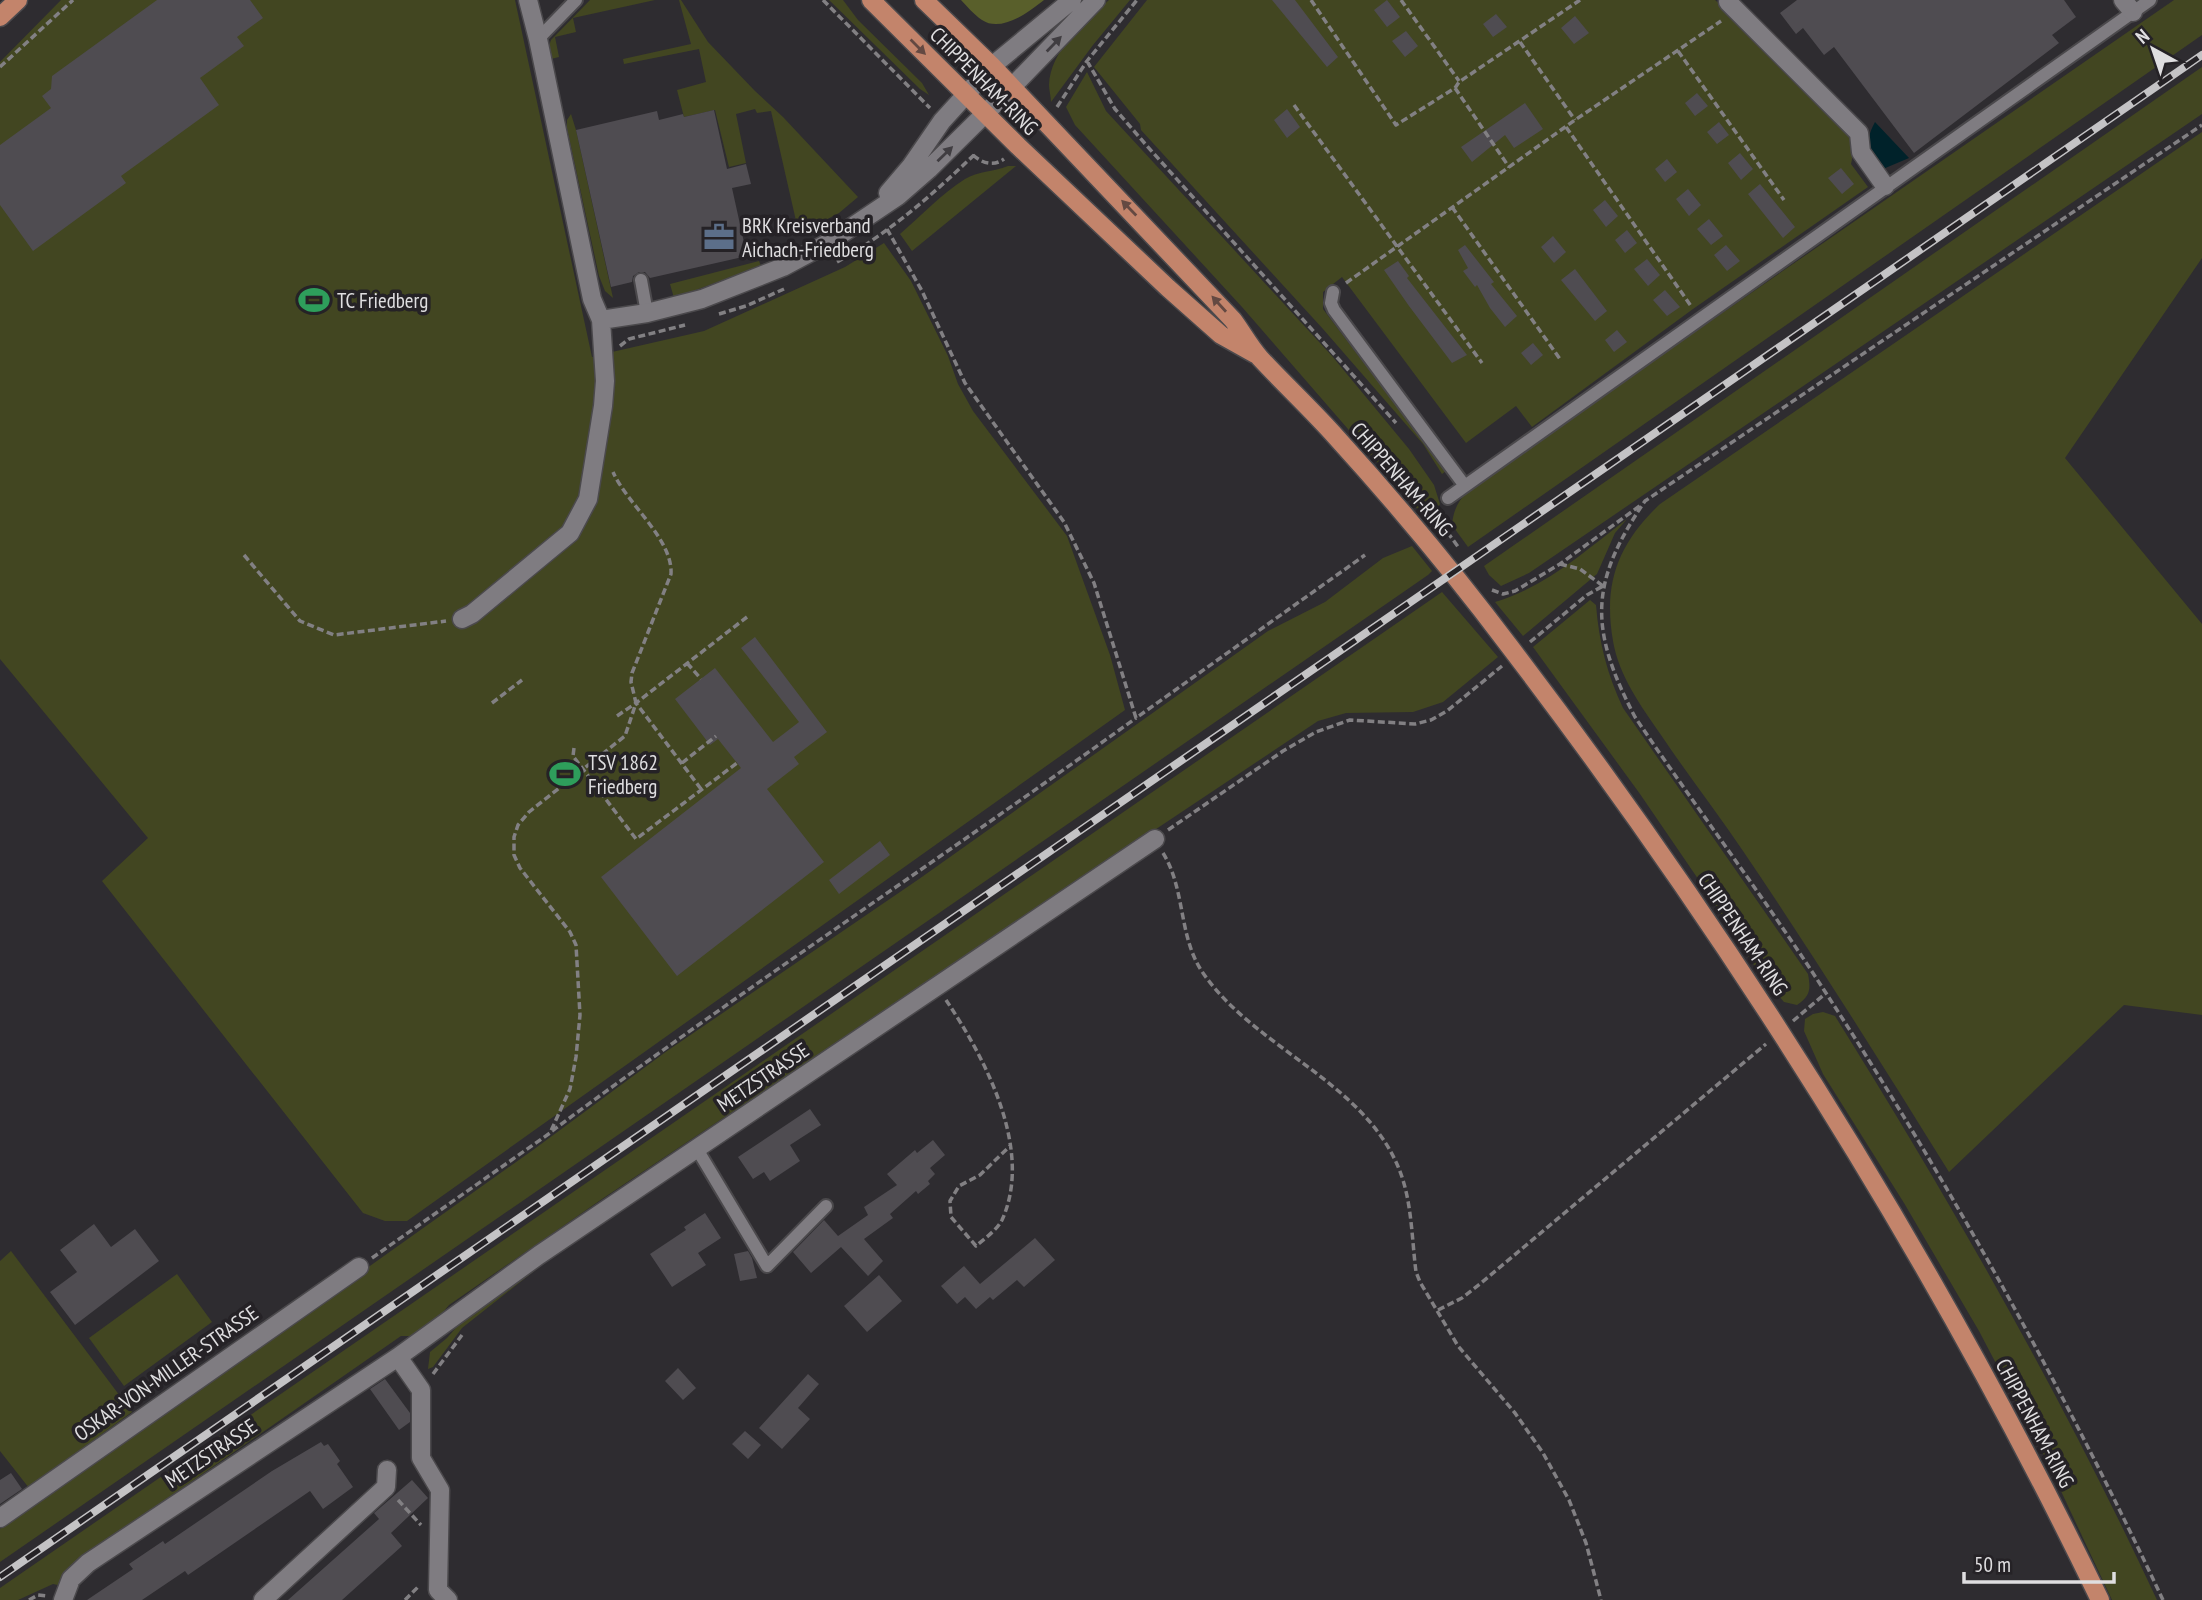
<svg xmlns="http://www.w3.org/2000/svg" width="2202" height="1600" font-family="'PT Sans Narrow',sans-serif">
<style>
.green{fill:#424621}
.forest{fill:#595f2b}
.water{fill:#00222a}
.building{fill:#4f4c51}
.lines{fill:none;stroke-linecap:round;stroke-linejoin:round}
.service-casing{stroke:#4b494c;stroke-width:16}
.minor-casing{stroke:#4b494c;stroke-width:21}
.tertiary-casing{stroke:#4b494c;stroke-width:21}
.primary-casing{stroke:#4b494c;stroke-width:21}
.path{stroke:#828083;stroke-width:3.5;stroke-dasharray:7 3.5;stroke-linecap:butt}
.service{stroke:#7f7c81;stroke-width:12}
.minor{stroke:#7f7c81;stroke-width:18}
.tertiary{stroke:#7f7c81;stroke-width:18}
.primary{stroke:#c3846b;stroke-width:18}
.rail-casing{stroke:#c4c3c5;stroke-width:8}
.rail{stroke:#252226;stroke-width:5;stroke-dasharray:16;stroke-linecap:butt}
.oneway{fill:#403d41}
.oneway2{fill:#644942}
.labels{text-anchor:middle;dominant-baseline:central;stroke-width:7;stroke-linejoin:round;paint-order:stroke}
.street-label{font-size:21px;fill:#dfdee0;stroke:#252226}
.poi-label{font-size:21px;fill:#dfdee0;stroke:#252226;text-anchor:start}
</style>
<rect width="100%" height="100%" fill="#2e2c30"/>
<path class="green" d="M 61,0 L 515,0 L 592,357 L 610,353 L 611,350 L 612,352 L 704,331 L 845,267 L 884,243 L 911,281 L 948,356 L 958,384 L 973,411 L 1067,536 L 1110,655 L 1125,710 L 407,1221 L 385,1221 L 363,1213 L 102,881 L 148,838 L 0,659 L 0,62 Z
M 590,0 L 655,0 L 573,18 L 576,32 L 555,37 L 559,57 L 551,59 L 549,46 L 551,40 Z
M 679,0 L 681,0 L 708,42 L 755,91 L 783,117 L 858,197 L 839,213 L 799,234 L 771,111 L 757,113 L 755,109 L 736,114 L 746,163 L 729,167 L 715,110 L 684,117 L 677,90 L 706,82 L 699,49 L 624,64 L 623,59 L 691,44 Z
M 829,0 L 843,0 L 858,20 L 922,83 L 929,95 L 920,89 Z
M 1109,0 L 1130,0 L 1093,45 L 1051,102 C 1051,97 1049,90 1049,85 C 1050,51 1085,20 1109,0 Z
M 1147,0 L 1715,0 L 1736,18 L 1856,140 L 1851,164 L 1868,187 L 1693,309 L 1532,427 L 1516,406 L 1466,443 L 1342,277 L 1323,292 L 1323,309 L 1446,471 L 1442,474 L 1423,444 L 1323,329 L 1141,130 L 1140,124 L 1094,67 Z
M 2174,0 L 2202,0 L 2202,35 L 1468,547 L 1452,525 C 1454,501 1466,492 1484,478 Z
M 2202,67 L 2202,114 L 1529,573 L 1501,586 L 1489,575 L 1484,566 Z
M 1087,72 L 1106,111 L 1332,356 L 1409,449 L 1434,485 L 1440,504 L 1433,517 L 1427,520 L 1242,307 L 1075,125 L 1066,107 Z
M 571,114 L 576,130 L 613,298 L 605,291 L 599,276 L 567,128 L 567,120 Z
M 2202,132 L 2202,258 L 2065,458 L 2202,624 L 2202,1015 L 2124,1005 L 1949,1172 C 1882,1064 1814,956 1743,851 C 1717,812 1687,774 1661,735 C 1641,706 1619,676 1613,641 C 1603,583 1618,544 1660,504 Z
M 1008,166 L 1016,166 L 912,251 L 900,234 C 921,216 941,194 965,179 C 978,171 993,172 1008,166 Z
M 759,261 L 761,266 L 674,298 L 670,284 Z
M 1627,519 L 1615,533 L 1597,574 L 1523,636 L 1495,602 C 1546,587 1586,550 1627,519 Z
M 1412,546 L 1432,571 L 1428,575 L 0,1562 L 0,1529 L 533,1150 L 667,1051 L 919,879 L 1268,631 L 1325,602 L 1383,558 Z
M 1442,592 L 1498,657 L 1443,702 L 1413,712 L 1346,713 L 1318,721 L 605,1197 L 449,1305 L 435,1322 L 418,1336 L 401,1336 L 70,1566 L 58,1585 L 53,1584 L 18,1600 L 0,1600 L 0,1588 Z
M 1590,600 L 1596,605 C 1599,642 1607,674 1623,708 L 1808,974 C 1811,990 1810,996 1797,1005 L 1784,1002 L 1757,970 L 1707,892 L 1640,794 L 1533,647 Z
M 1823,1012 L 1835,1016 C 1953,1205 2063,1398 2157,1600 L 2112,1600 L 2046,1459 L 1979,1331 L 1904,1203 L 1823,1074 L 1804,1031 L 1805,1019 L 1813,1014 Z
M 11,1251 L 132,1412 L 29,1488 L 0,1451 L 0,1261 Z
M 534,1267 L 538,1268 L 462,1328 L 433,1367 L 428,1369 L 430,1352 L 447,1338 L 467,1315 Z
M 177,1274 L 212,1322 L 124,1386 L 89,1338 Z"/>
<path class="forest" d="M 961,0 L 1044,0 C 1029,12 1001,33 982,20 C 974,15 967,6 961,0 Z"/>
<path class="water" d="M 1875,122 L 1909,158 L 1883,169 C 1870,151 1863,144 1875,122 Z"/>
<path class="building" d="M 157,0 L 250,0 L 263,18 L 237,37 L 244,46 L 200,78 L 219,105 L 121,176 L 126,183 L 33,251 L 0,205 L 0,145 L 51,108 L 42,96 L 51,89 L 52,76 Z
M 1272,0 L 1295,0 L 1338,57 L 1327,67 Z
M 1387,0 L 1400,17 L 1387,27 L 1374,10 Z
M 1797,0 L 2064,0 L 2076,17 L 2052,35 L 2059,43 L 1914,153 L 1834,47 L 1824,55 L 1803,28 L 1796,34 L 1780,13 Z
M 1496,14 L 1507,27 L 1493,37 L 1483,24 Z
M 1575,16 L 1589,33 L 1574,44 L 1561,28 Z
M 1406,31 L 1418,46 L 1405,57 L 1392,41 Z
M 1697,93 L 1708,106 L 1695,116 L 1685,103 Z
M 1525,103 L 1543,129 L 1514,148 L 1505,135 L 1472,162 L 1461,147 Z
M 1287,109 L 1300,127 L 1287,138 L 1274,120 Z
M 714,110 L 727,169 L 746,164 L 751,184 L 732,188 L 747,256 L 650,278 L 645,272 L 639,272 L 633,276 L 632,282 L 611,287 L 576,130 L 657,111 L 659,120 L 683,114 L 684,117 Z
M 1719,122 L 1729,135 L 1717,144 L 1707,132 Z
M 1740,153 L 1753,169 L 1741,180 L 1728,163 Z
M 1667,159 L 1677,172 L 1665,182 L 1655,169 Z
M 1841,168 L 1854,184 L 1842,194 L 1828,178 Z
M 1760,184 L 1795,227 L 1783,238 L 1748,194 Z
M 1688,189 L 1701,205 L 1689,216 L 1676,199 Z
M 1605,200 L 1618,216 L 1606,227 L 1593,210 Z
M 1709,219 L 1723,236 L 1711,245 L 1697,229 Z
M 1627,230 L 1637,243 L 1625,253 L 1615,240 Z
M 1553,236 L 1566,252 L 1554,263 L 1541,247 Z
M 1465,245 L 1494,282 L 1491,284 L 1517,316 L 1505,327 L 1490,308 L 1477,285 L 1475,287 L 1463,271 L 1468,268 L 1458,250 Z
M 1726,245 L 1740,261 L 1727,271 L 1714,255 Z
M 1647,259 L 1660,275 L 1648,286 L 1634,269 Z
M 1398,261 L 1409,276 L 1407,278 L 1467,355 L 1452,363 L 1409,306 L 1384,270 Z
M 1575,269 L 1607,311 L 1595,321 L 1561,280 Z
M 1665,290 L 1680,307 L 1667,316 L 1653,300 Z
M 1617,330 L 1627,342 L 1614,352 L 1605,340 Z
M 1533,343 L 1543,355 L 1531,365 L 1521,353 Z
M 755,637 L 827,732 L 794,757 L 799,764 L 767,789 L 824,862 L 677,976 L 601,877 L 741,768 L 718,739 L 710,745 L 675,699 L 715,668 L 773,742 L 799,722 L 741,648 Z
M 880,841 L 890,855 L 839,894 L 829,880 Z
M 810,1109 L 821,1125 L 790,1145 L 800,1161 L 770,1181 L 764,1172 L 753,1179 L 738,1157 Z
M 933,1140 L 945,1155 L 930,1168 L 935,1174 L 928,1181 L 930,1184 L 918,1194 L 916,1191 L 890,1214 L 893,1218 L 864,1239 L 883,1261 L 868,1276 L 841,1247 L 811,1273 L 793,1252 L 824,1220 L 838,1236 L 868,1215 L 864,1207 L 897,1185 L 887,1174 L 915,1150 L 917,1153 Z
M 705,1213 L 721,1238 L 698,1253 L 706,1265 L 672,1287 L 650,1254 L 686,1230 L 684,1227 Z
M 94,1224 L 111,1247 L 135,1229 L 159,1261 L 75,1325 L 50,1292 L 77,1272 L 60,1250 Z
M 1035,1238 L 1055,1260 L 1024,1287 L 1017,1280 L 993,1300 L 990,1297 L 976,1309 L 965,1297 L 957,1304 L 941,1286 L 964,1266 L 980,1284 Z
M 748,1251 L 752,1258 L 757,1278 L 740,1281 L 734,1254 Z
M 879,1275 L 902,1301 L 867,1332 L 844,1306 Z
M 678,1368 L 696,1388 L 683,1400 L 665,1381 Z
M 808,1374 L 819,1384 L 798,1408 L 810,1419 L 782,1449 L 759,1428 Z
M 385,1379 L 410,1413 L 410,1422 L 399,1430 L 370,1389 Z
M 745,1431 L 761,1445 L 748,1459 L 732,1444 Z
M 321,1442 L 324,1446 L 328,1444 L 340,1461 L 337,1464 L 353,1487 L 323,1509 L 310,1491 L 188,1575 L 185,1571 L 142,1600 L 87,1600 L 133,1569 L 129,1564 L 163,1541 L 165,1544 L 272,1471 Z
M 11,1473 L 22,1489 L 0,1504 L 0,1480 Z
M 412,1480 L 428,1498 L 391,1533 L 402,1546 L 342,1600 L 288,1600 L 379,1519 L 374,1513 Z"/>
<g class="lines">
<g class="service-casing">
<path id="service" d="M 538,39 L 576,0
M 641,280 L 647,313
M 1333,292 L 1331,303 L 1334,310 L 1465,486
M 1448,498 L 2150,0
M 697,1149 L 767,1266 L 826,1206"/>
</g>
<g class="minor-casing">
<path id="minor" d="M 528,0 L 538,39 L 592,299 L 601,320
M 2123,0 L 2133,12
M 1728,2 L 1859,133 L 1861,152 L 1885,186
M 888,193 L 911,166 L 942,121 L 992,66
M 462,619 L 472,614 L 570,533 L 588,499 L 603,406 L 605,381 L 601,320 L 647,313 L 702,299 L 783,267 L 828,243 L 898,196 L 929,169 L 1012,87
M 398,1357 L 421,1390 L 421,1458 L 440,1490 L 438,1590 L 448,1600
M 0,1518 L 359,1267
M 63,1600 L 71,1579 L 88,1563 L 398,1357 L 539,1255 L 1155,839
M 263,1600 L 386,1487 L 387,1470"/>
</g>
<g class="tertiary-casing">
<path id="tertiary" d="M 992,66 L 1072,0
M 1012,87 L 1096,0"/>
</g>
<g class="primary-casing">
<path id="primary" d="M 871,0 L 1018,146 L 1168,288 L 1221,335 L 1255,354
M 924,0 L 992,66 L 1233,320 C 1242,332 1250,347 1260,358 C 1285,385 1312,410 1336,437 C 1397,504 1455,574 1510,647 C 1737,945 1937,1263 2100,1600
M 0,17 L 18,0"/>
</g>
<path class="path" d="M 823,0 L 930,108
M 1311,0 L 1396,125 L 1455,88 L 1459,82 L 1580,0
M 1401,0 L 1459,81
M 1520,42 L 1575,120
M 1678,51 L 1784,200
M 1087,61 L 1115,109 L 1147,146 L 1396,423
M 0,67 L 73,0
M 1455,88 L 1509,167
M 1294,105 L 1482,363
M 1057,107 L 1087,61 L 1137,0
M 1566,127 L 1691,306
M 973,155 C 982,163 993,167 1004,159
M 1452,207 L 1560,359
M 887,229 L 922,291 L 965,383 L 1064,522 L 1094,583 L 1136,718 L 1365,555
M 837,262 C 889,233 931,196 974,155
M 1346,283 L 1575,120 L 1721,21
M 719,314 L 746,306 L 784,289
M 620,346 L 629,339 L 685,325
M 1443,514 L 1440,522 L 1459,548
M 244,555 L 300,621 L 334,635 L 446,621
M 1560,564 L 1580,569 L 1603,586
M 1492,590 L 1503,594 L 1515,591 L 1560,564 L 1641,505
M 1530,642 L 1587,595 L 1603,586
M 687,663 L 701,679
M 492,703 L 522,680
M 617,716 L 636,703
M 574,748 L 573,756 L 636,839 L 737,763
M 682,763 L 716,736
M 701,789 L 636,703 L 747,617
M 1168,830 L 1283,751 L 1316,732 L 1350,720 L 1415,724 L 1431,720 L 1447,711 L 1502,666
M 1163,853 C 1186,890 1178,937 1203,973 C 1257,1051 1370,1083 1402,1177 C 1412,1207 1412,1241 1416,1272 L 1420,1282 L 1458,1346 L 1515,1413 L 1543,1453 L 1569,1500 L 1586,1543 L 1601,1600
M 946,1000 C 985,1058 1034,1150 1002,1220 C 997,1230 984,1239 976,1246 L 951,1217 L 950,1201 L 959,1186 L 980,1175 L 1010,1146
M 1793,1021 L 1826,993
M 552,1131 C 743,989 942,858 1136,718
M 372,1258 L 550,1133 L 570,1089 L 576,1057 L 580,1015 L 576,945 L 570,932 L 520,868 L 514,855 L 514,837 L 518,825 L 529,812 L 625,736 L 636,703 L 631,682 L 632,673 L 671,574 C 673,539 627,504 613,472
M 1438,1310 L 1462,1298 L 1481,1283 L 1766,1044
M 433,1374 L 462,1335
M 398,1500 L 421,1525
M 29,1600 L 38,1595 L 47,1596
M 405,1600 L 418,1587
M 2163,1600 C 2064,1390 1951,1185 1824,990 C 1764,897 1697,809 1635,717 C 1589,629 1589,583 1645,501 L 2202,125"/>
<use href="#service" class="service"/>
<use href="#minor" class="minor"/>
<use href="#tertiary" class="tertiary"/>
<use href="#primary" class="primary"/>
<g class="rail-casing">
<path id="rail" d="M 0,1577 L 2202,55"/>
</g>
<use href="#rail" class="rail"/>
</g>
<defs><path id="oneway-solid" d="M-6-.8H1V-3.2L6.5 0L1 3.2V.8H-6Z" transform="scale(1.75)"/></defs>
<g class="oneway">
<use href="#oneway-solid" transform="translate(1054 44) rotate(-46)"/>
<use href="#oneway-solid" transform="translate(945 154) rotate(-44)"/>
</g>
<g class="oneway2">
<use href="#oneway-solid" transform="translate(918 47) rotate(45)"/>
<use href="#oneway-solid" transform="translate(1129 208) rotate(-134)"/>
<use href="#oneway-solid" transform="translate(1219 304) rotate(-132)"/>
</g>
<defs>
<g id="office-bare" transform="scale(2.415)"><path d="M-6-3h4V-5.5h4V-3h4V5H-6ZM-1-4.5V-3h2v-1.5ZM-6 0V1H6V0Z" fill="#5c6f8a" stroke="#252226" stroke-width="2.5" paint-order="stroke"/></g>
<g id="stadium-bare" transform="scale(2.415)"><path d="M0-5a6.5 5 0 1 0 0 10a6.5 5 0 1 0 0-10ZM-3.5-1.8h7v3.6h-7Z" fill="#2e9e5b" stroke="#252226" stroke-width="2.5" paint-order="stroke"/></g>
</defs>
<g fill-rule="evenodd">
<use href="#office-bare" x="719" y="237"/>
<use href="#stadium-bare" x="314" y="300"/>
<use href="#stadium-bare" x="565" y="774"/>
</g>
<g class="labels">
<g class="street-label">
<text transform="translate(984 81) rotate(45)">CHIPPENHAM-RING</text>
<text transform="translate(1402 479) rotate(49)">CHIPPENHAM-RING</text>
<text transform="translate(1743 934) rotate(56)">CHIPPENHAM-RING</text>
<text transform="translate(763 1077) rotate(-34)">METZSTRASSE</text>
<text transform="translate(166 1373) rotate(-35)">OSKAR-VON-MILLER-STRASSE</text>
<text transform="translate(2035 1423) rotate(62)">CHIPPENHAM-RING</text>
<text transform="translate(211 1453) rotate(-34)">METZSTRASSE</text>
</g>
<g class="poi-label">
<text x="742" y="225">BRK Kreisverband<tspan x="742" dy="24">Aichach-Friedberg</tspan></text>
<text x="337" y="300">TC Friedberg</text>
<text x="588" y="762">TSV 1862<tspan x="588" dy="24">Friedberg</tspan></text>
</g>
</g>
<g transform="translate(2153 49) rotate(320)" stroke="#252226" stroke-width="5" paint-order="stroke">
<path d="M0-5L12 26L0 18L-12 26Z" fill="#dfdee0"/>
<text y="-10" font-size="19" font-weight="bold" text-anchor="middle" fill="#dfdee0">N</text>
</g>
<path d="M1964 1572v10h150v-10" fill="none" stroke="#dfdee0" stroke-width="3.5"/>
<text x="1974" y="1572" font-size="21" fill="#dfdee0" stroke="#252226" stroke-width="5" paint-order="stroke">50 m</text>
</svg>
